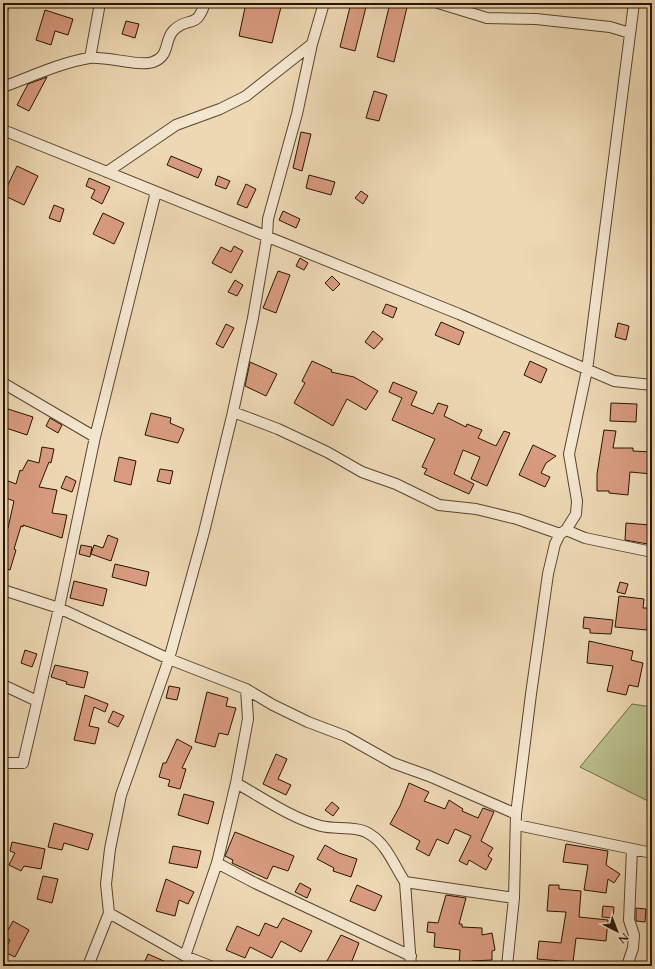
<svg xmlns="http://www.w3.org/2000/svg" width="655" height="969" font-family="Cardo,serif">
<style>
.green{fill:#b9bf8c;stroke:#706a46}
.building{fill:#d89b7f;stroke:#281401}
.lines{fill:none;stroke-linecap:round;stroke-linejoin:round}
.street-casing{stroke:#59452e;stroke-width:12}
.street{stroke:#f3e6ce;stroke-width:10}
</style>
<rect width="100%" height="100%" fill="#edd8b3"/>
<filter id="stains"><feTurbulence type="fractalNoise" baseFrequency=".005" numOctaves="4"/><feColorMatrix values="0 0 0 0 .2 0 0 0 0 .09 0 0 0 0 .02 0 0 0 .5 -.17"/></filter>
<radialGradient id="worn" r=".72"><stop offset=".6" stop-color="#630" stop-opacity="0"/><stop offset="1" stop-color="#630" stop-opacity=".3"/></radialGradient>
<path class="green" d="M 632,704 L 652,707 L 652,803 L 580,767 Z"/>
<path class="building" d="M 246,3 L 282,3 L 272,43 L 239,36 Z
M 351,3 L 367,3 L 355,51 L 340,47 Z
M 390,3 L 408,3 L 394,62 L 377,57 Z
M 45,10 L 73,19 L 68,35 L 55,31 L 51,45 L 36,40 Z
M 126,21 L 139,24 L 135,38 L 122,34 Z
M 47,77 L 29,111 L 17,105 L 28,84 Z
M 374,91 L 387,95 L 379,121 L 366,118 Z
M 301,132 L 311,134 L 302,171 L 293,168 Z
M 171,156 L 202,169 L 198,178 L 167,165 Z
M 17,166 L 38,176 L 24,205 L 3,195 Z
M 309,175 L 335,182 L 331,195 L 306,188 Z
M 218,176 L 230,181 L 226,189 L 215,185 Z
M 89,178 L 110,187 L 102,204 L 91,198 L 95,190 L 86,186 Z
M 246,184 L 256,189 L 247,208 L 237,204 Z
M 361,191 L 368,196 L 363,204 L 355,198 Z
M 54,205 L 64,209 L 60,222 L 49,218 Z
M 283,211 L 300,219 L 296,228 L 279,220 Z
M 103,213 L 124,223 L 114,244 L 93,234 Z
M 234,246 L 243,251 L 231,273 L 212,263 L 221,247 L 231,252 Z
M 300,258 L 308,263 L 304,270 L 296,266 Z
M 278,271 L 290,275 L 276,313 L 263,308 Z
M 332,276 L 340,284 L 333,291 L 325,283 Z
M 235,280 L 243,285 L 237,296 L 228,292 Z
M 386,304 L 397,308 L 393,318 L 382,313 Z
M 441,322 L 464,332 L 459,345 L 435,335 Z
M 618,323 L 629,326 L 626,340 L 615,337 Z
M 226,324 L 234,328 L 223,348 L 216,344 Z
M 373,331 L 383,339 L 374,349 L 365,342 Z
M 312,361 L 332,370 L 331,372 L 354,377 L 378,391 L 366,410 L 347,399 L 333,426 L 294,403 L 305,383 L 302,381 Z
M 530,361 L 547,369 L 541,383 L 524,375 Z
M 250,362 L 277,374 L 266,396 L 245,386 Z
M 393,382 L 417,392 L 411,405 L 433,414 L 438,403 L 448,406 L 444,416 L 466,427 L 467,424 L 482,430 L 478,438 L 496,446 L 504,431 L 510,433 L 487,486 L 471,479 L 480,457 L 463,450 L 454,474 L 474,484 L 469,494 L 424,474 L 427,469 L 422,467 L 435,439 L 392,420 L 402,398 L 389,392 Z
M 611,403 L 637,404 L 636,422 L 610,421 Z
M 8,409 L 33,417 L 27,435 L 3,427 Z
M 151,413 L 171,418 L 170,423 L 184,429 L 178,443 L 145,435 Z
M 50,418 L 62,425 L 58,433 L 46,426 Z
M 604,430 L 616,431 L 613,448 L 633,448 L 633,451 L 652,452 L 652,474 L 630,472 L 628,495 L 609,493 L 609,491 L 597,491 L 597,474 Z
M 533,445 L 556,456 L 546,463 L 541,473 L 550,477 L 545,487 L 519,475 Z
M 42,447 L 54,449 L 51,463 L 49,462 L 39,487 L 57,490 L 52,513 L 67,515 L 62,538 L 23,525 L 23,527 L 21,526 L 14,549 L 16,550 L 10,570 L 3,568 L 3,527 L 8,528 L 14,501 L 3,497 L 3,479 L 16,484 L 20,470 L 22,471 L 28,460 L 39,463 Z
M 119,457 L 136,461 L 131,485 L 114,481 Z
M 160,469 L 173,471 L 170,484 L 157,481 Z
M 66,476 L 76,481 L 72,492 L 61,488 Z
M 626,523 L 650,525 L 648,544 L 625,540 Z
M 108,535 L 118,539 L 111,561 L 91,554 L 94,545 L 103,548 Z
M 81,545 L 92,547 L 90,557 L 79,554 Z
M 115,564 L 149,572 L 146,586 L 112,577 Z
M 74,581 L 107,589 L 103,606 L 70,598 Z
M 620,582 L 628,584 L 625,594 L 617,592 Z
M 619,596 L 644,599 L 643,608 L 649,608 L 647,630 L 615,627 Z
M 584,617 L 613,620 L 611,634 L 590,633 L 590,629 L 583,628 Z
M 589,641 L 633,651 L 631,660 L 643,663 L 638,687 L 629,685 L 626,695 L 607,691 L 613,666 L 587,663 Z
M 25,650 L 37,654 L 32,667 L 21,663 Z
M 55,665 L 88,672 L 84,688 L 66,684 L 67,682 L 51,677 Z
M 169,686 L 180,688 L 177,700 L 166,698 Z
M 207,692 L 228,698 L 226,706 L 236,708 L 228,735 L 219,733 L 215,747 L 195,742 Z
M 85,695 L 108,704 L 105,712 L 94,707 L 89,726 L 99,728 L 95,744 L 74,740 Z
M 113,711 L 124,716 L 118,727 L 108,722 Z
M 177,739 L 192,747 L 182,768 L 186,769 L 180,789 L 168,786 L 170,780 L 159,777 L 163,763 L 166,763 Z
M 276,754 L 287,759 L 278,779 L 291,785 L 286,795 L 263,784 Z
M 409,783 L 429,792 L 424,801 L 445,809 L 449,800 L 463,809 L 462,811 L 478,818 L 483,808 L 494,812 L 481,841 L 493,848 L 488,856 L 492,859 L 486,870 L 469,860 L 467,865 L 459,861 L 471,836 L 455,829 L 448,844 L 437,839 L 429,856 L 416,849 L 420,841 L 390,824 L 400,806 Z
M 184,794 L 214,802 L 208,824 L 178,815 Z
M 332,802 L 339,808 L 333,816 L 325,810 Z
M 54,823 L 93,834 L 88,850 L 64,843 L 62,850 L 48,847 Z
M 235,832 L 294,856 L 288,871 L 273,866 L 267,879 L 232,863 L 233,860 L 225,856 Z
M 12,842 L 45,849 L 41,869 L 24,866 L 21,871 L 9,865 L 15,853 L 10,851 Z
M 566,844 L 608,851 L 606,865 L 620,874 L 614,883 L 608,879 L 606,893 L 584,890 L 588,865 L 563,862 Z
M 325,845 L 339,853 L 357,859 L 351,877 L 333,871 L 334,868 L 317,859 Z
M 173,846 L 201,851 L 197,868 L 169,863 Z
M 43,876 L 58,879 L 52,903 L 37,899 Z
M 166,879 L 194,892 L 188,904 L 179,900 L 175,916 L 156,911 Z
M 300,883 L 311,889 L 307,898 L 295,892 Z
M 357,885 L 382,896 L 375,911 L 350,901 Z
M 549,885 L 559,885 L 559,889 L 581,891 L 579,917 L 608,920 L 606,941 L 576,938 L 573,962 L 537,959 L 539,941 L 561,943 L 566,912 L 547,911 Z
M 446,895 L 466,898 L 459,924 L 462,924 L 462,927 L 482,928 L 482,935 L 492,933 L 495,950 L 492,951 L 492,960 L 472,961 L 472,966 L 459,966 L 460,950 L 434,947 L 435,933 L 427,932 L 428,922 L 438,923 Z
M 603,906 L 614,907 L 613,918 L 602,917 Z
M 636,908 L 646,909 L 645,922 L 636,921 Z
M 283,918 L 312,931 L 301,952 L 281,941 L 272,958 L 250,947 L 245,958 L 226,950 L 237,926 L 259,936 L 265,923 L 277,928 Z
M 13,921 L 29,930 L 15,957 L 4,952 L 10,940 L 4,937 Z
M 341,935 L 359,943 L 350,966 L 337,966 L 327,961 Z
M 148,954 L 175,966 L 143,966 Z"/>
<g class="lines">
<g class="street-casing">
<path id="street" d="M 438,3 L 487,18 L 536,19 L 610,27 L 630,33
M 3,8 L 4,3
M 90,58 L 100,3
M 3,87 C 30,77 60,63 89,58 C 106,56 141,67 153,62 C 170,56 164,41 173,31 C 188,15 196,31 205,3
M 3,130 L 459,314 L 614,381 L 652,385
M 107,172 L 176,125 L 220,109 L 246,96 L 312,44
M 3,383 L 95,437
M 233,412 L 278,429 L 327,452 L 362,472 L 396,484 L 439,505 L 476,509 L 517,519 L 560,534
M 566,530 L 585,538 L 652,552
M 3,590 L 59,608 L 169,659 L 246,689 L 273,705 L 308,722 L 345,736 L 393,763 L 429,776 L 516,814
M 3,685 L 37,701
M 3,763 L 23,763 L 59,608 L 95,437 L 156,192
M 236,783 C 263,798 291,818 321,826 C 336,830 358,825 371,835 C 387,845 395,867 405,882 L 514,898
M 517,825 L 652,853
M 217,863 L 255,883 L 411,956
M 405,882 L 411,966
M 109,913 L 185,956 L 210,966
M 185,956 L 217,863 L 236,783 L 248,719 L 246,689
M 88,966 L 109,913 L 106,884 L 110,849 L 121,795 L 169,659 L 204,532 L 233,412 L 253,318 L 267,237 L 268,219 L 297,114 L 312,44 L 324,3
M 507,966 L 514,898 L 516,814 L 531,694 L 548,574 L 555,544 L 560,534 L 566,530 L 576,514 L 577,501 L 569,454 L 587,370 L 634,3
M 627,966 L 633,948 L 634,935 L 629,920 L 632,849"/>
</g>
<use href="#street" class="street"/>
</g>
<rect width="655" height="969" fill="none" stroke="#edd8b3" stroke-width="16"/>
<rect x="4" y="4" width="647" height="961" fill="none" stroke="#281401" stroke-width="2"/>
<rect x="8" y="8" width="639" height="953" fill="none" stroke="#281401"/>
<g transform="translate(617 931) rotate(138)" stroke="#f3e6ce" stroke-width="3" paint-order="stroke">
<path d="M0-3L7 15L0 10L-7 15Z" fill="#281401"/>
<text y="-6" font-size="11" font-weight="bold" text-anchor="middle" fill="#281401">N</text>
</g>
<rect width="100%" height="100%" filter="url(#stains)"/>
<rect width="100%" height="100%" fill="url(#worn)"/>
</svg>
